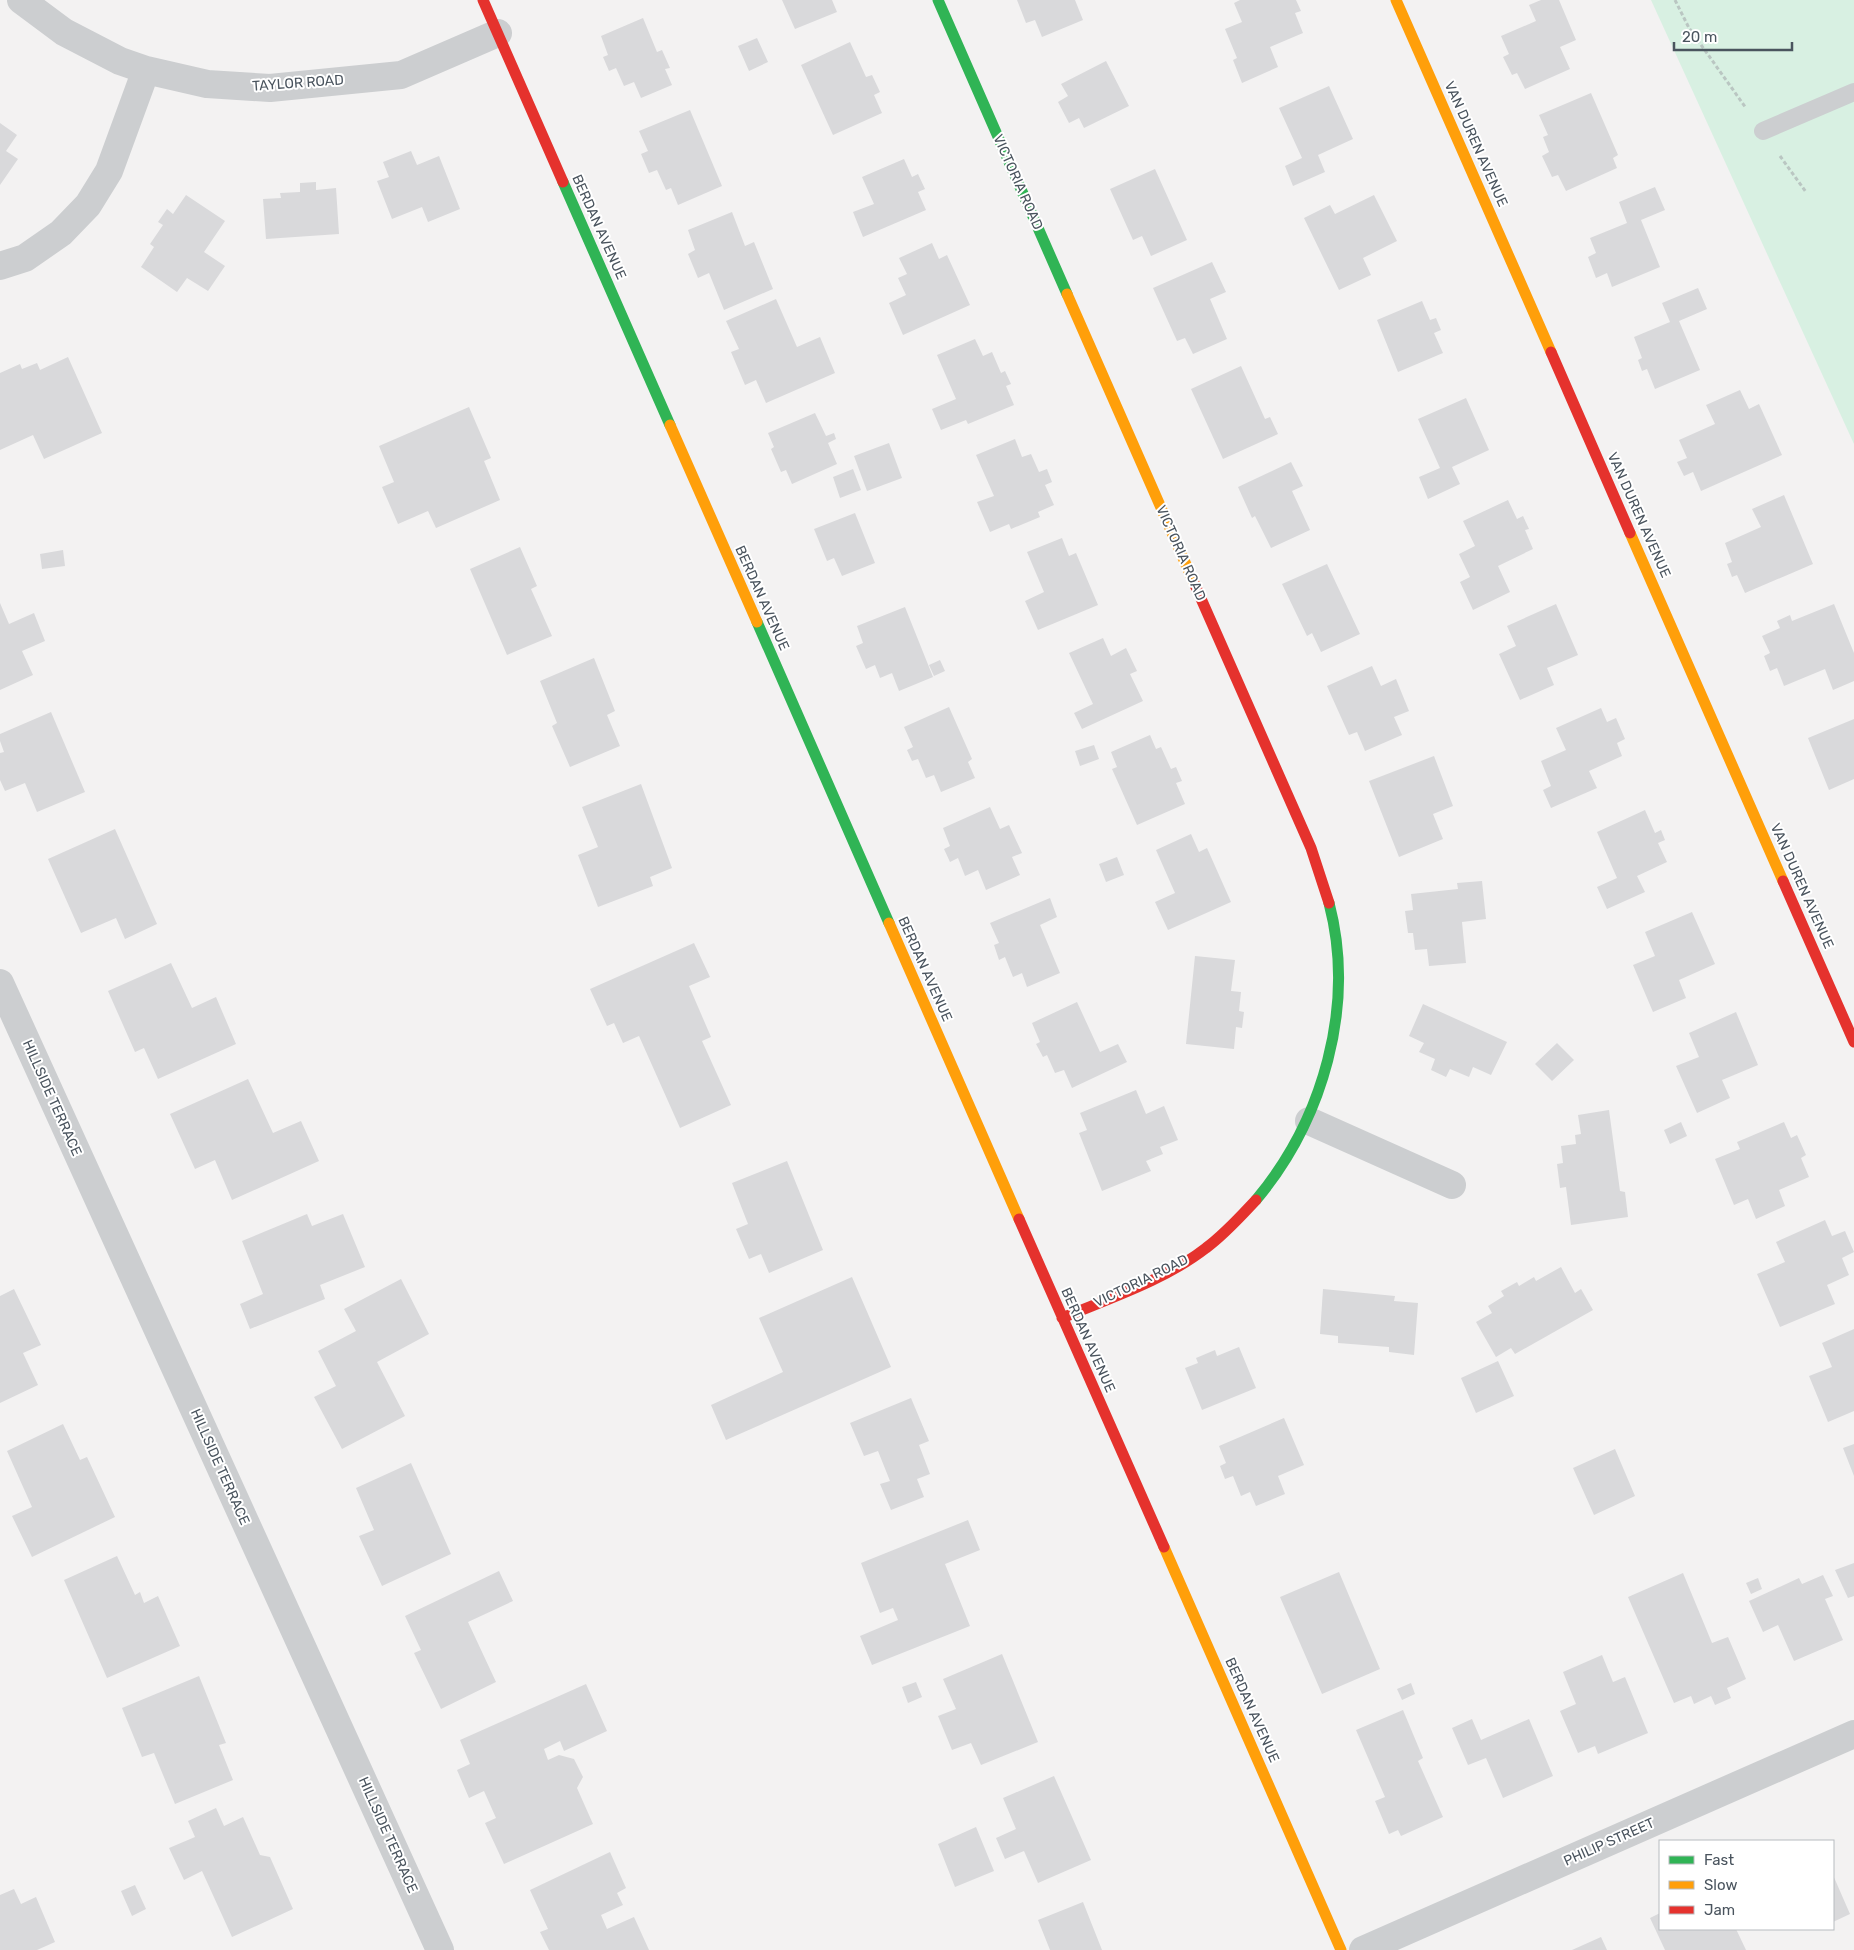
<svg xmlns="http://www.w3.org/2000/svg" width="1854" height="1950" font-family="Rubik,sans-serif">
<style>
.green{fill:#d8f0e2}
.building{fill:#d9d9db}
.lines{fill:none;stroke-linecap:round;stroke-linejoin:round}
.path{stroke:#bac6c2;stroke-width:3;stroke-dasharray:4 2.5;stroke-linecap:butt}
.lane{stroke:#ccced0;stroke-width:18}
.street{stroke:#ccced0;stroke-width:28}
.fast{stroke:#30b455;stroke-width:11}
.slow{stroke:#ff9f0a;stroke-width:11}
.jam{stroke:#e5322d;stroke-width:11}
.labels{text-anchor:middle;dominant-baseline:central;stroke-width:4;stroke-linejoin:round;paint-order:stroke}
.street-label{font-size:14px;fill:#4a545e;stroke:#fff}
</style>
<rect width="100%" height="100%" fill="#f3f2f2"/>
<path class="green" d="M 1651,0 L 1854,0 L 1854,444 Z"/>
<path class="building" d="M 782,0 L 832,0 L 837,12 L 795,29 Z
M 1017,0 L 1075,0 L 1083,20 L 1042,37 L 1035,20 L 1026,23 Z
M 1240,0 L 1296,0 L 1301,11 L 1295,13 L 1303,33 L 1270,47 L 1278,67 L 1242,83 L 1233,60 L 1237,58 L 1225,29 L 1242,22 L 1234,3 Z
M 1541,0 L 1559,0 L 1576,40 L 1560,47 L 1570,69 L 1525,89 L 1517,73 L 1512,75 L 1503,57 L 1509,54 L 1501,36 L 1536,21 L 1529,5 Z
M 643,18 L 657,52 L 662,50 L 670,68 L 665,69 L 672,85 L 641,98 L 634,82 L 624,86 L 616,68 L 609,71 L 603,57 L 608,55 L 601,36 Z
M 757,38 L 768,62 L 749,71 L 738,46 Z
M 850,42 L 866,77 L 872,75 L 880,92 L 874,95 L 882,113 L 833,135 L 801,65 Z
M 1106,61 L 1129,106 L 1084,128 L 1079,118 L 1069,123 L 1058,102 L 1068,96 L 1061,84 Z
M 1329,86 L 1353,139 L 1318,155 L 1325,172 L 1293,186 L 1285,166 L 1302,158 L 1279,108 Z
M 1591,93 L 1618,155 L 1613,158 L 1617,168 L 1566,191 L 1558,175 L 1552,177 L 1542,156 L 1549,152 L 1543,137 L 1548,135 L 1539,115 Z
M 690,110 L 722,186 L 678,205 L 671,188 L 666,190 L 657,170 L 649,173 L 641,154 L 648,151 L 639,131 Z
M 0,123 L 17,135 L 6,151 L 18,159 L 0,185 Z
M 411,151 L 417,165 L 439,156 L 460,209 L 428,222 L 422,207 L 392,219 L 377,181 L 389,177 L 383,162 Z
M 904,159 L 912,177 L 918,174 L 925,189 L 918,192 L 926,210 L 863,237 L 853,212 L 874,204 L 862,177 Z
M 1155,169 L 1187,240 L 1151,256 L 1142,236 L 1133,240 L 1110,189 Z
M 316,182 L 316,190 L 336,188 L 339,234 L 266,239 L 263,199 L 281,198 L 280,193 L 300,192 L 300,183 Z
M 1655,187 L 1665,210 L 1641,220 L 1660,267 L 1612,287 L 1607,273 L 1596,278 L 1588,257 L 1596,253 L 1590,238 L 1627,223 L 1619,202 Z
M 186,195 L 225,221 L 204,252 L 225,266 L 208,291 L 187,278 L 177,292 L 141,267 L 154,247 L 150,244 L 163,225 L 158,222 L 167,209 L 173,214 Z
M 1374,195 L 1397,241 L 1363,258 L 1371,275 L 1339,290 L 1304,218 L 1330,205 L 1335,214 Z
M 732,212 L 745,246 L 754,242 L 773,289 L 724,310 L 709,273 L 698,278 L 688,254 L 695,250 L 688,230 Z
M 932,243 L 939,259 L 947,255 L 970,305 L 903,335 L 889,303 L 906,295 L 898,278 L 907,274 L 899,258 Z
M 1212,262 L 1226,292 L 1210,299 L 1227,339 L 1193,354 L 1185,338 L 1177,341 L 1153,288 Z
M 1698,288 L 1707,309 L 1679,321 L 1700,370 L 1655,389 L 1647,369 L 1642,371 L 1638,360 L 1642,358 L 1634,337 L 1670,322 L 1662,303 Z
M 776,299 L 797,347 L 820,337 L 835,373 L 766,403 L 756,380 L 745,385 L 731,352 L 739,349 L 726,321 Z
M 1422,301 L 1430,320 L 1436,318 L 1441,330 L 1434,333 L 1443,353 L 1398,372 L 1377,320 Z
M 975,339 L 983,356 L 992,352 L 1001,373 L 1005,371 L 1011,384 L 1006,386 L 1014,405 L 968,424 L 966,420 L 941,430 L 932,409 L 956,399 L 937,355 Z
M 68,357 L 102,433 L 44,459 L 33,435 L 0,450 L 0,373 L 20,364 L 22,369 L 37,363 L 40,370 Z
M 1241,366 L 1265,419 L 1270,417 L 1278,434 L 1223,459 L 1191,389 Z
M 1740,390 L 1749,409 L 1759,404 L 1782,455 L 1701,491 L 1693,472 L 1684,476 L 1677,462 L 1687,458 L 1679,440 L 1715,424 L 1706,405 Z
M 1466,398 L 1489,450 L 1452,467 L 1460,484 L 1428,499 L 1419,477 L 1440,468 L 1418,419 Z
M 469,407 L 491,458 L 484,461 L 500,500 L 436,528 L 428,511 L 398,524 L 382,487 L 394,482 L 379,446 Z
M 815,413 L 826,436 L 834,433 L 836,439 L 828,443 L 837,464 L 792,484 L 786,470 L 781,472 L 771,449 L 774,447 L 768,433 Z
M 1015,439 L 1022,457 L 1031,454 L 1039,472 L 1047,469 L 1052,482 L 1045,485 L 1054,505 L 1038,512 L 1040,517 L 1011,529 L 1009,524 L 990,532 L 977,502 L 994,496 L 976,455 Z
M 889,443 L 902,478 L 867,491 L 854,456 Z
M 1291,462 L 1303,486 L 1292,491 L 1310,530 L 1271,548 L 1255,516 L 1252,518 L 1238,487 Z
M 853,469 L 861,490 L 840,498 L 833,477 Z
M 1784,495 L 1813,564 L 1745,593 L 1737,575 L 1732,577 L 1727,564 L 1732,562 L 1725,543 L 1761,527 L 1752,509 Z
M 1508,500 L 1517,519 L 1523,516 L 1529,529 L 1525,530 L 1533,549 L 1498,566 L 1510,592 L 1473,610 L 1460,582 L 1470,577 L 1459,554 L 1475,546 L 1463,521 Z
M 855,513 L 875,563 L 842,576 L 834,558 L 827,561 L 814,529 Z
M 1062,538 L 1069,556 L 1076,553 L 1098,605 L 1038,630 L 1025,601 L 1044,592 L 1027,552 Z
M 520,547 L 537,586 L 531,589 L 552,636 L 507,655 L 470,569 Z
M 63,550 L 65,566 L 42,569 L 40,554 Z
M 1327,564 L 1360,634 L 1321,652 L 1312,633 L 1307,636 L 1282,584 Z
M 0,603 L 9,624 L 34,613 L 45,641 L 22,651 L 33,675 L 0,690 Z
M 1556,604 L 1578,655 L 1547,668 L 1554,685 L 1520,700 L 1499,654 L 1516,646 L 1507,626 Z
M 1834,604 L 1854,653 L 1854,681 L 1833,690 L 1825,669 L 1784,686 L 1777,668 L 1770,671 L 1764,656 L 1770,653 L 1762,636 L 1780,628 L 1777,621 L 1790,615 L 1792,621 Z
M 905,607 L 933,677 L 899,691 L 892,673 L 880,678 L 875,665 L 866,669 L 856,646 L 863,643 L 857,626 Z
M 1103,638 L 1111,656 L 1126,648 L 1137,671 L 1130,674 L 1143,701 L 1082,729 L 1074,713 L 1093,704 L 1069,653 Z
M 594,658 L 615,711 L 607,715 L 620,746 L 570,767 L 552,726 L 557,723 L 540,681 Z
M 940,660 L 945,671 L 934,676 L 929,665 Z
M 1372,666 L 1381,686 L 1396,679 L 1409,711 L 1394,717 L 1402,735 L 1365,751 L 1357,732 L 1349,735 L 1327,686 Z
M 949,707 L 972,759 L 968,762 L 975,778 L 941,792 L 934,775 L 926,778 L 918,759 L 912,761 L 907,750 L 913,747 L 904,727 Z
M 1601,708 L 1607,722 L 1616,718 L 1625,739 L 1617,743 L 1622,756 L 1589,771 L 1597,788 L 1551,808 L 1543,790 L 1551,786 L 1541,761 L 1566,750 L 1556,728 Z
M 51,712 L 85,792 L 37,812 L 25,783 L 5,791 L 0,780 L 0,753 L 4,752 L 0,741 L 0,734 Z
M 1854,719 L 1854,779 L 1829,790 L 1808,738 Z
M 1150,735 L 1156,749 L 1161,747 L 1171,769 L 1176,767 L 1182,781 L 1176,783 L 1185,804 L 1137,825 L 1112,769 L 1117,767 L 1111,752 Z
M 1094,745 L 1099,759 L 1080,766 L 1075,751 Z
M 1434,756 L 1453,806 L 1433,814 L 1443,839 L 1399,857 L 1369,781 Z
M 641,784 L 672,868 L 650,877 L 653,886 L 598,907 L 578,855 L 598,847 L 582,807 Z
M 990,807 L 1000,829 L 1009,825 L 1022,853 L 1012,857 L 1020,875 L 986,890 L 978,870 L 965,876 L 958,858 L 950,862 L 944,849 L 950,846 L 943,828 Z
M 1645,810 L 1655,833 L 1661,830 L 1665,840 L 1658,843 L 1667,862 L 1637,876 L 1645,892 L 1607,909 L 1597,887 L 1617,878 L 1597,832 Z
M 115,829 L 157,924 L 125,939 L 116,918 L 81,933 L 48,859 Z
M 1191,834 L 1199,852 L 1207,848 L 1231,902 L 1168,930 L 1155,902 L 1175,893 L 1156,850 Z
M 1117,857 L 1124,875 L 1106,882 L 1099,864 Z
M 1482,881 L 1486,919 L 1462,922 L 1466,963 L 1429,966 L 1427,949 L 1415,950 L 1413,933 L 1408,933 L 1405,911 L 1413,910 L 1411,894 L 1458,889 L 1457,883 Z
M 1050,898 L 1057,917 L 1040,925 L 1060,973 L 1027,987 L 1022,973 L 1013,977 L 1005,957 L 999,960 L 994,945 L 999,943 L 990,923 Z
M 1692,912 L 1715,964 L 1679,980 L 1686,998 L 1653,1012 L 1633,965 L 1655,956 L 1645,932 Z
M 694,943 L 710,977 L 689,986 L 711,1037 L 702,1041 L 731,1105 L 680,1128 L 639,1036 L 623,1043 L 614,1023 L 607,1026 L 590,989 Z
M 1195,956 L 1235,960 L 1231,991 L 1241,992 L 1239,1011 L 1244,1012 L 1242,1028 L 1236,1027 L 1234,1049 L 1186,1044 Z
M 171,963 L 192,1008 L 216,997 L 236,1044 L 158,1079 L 144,1048 L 135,1052 L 108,991 Z
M 1077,1002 L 1100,1052 L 1118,1044 L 1127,1062 L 1072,1088 L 1064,1070 L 1055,1073 L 1047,1055 L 1043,1057 L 1036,1044 L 1040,1042 L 1032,1023 Z
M 1423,1004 L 1507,1042 L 1491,1075 L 1473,1067 L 1469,1077 L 1450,1069 L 1446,1077 L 1431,1070 L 1435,1059 L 1419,1052 L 1424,1043 L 1409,1036 Z
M 1736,1012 L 1758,1065 L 1722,1080 L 1730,1098 L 1697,1113 L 1676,1066 L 1699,1057 L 1689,1033 Z
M 1557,1043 L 1574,1060 L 1552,1081 L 1535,1064 Z
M 248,1079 L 273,1133 L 301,1121 L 319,1161 L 232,1200 L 215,1160 L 195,1169 L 170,1114 Z
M 1136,1090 L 1146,1114 L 1164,1106 L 1178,1140 L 1160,1147 L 1163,1154 L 1146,1161 L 1151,1171 L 1102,1191 L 1079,1133 L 1087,1130 L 1080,1113 Z
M 1609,1110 L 1620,1191 L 1625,1192 L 1628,1217 L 1571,1225 L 1566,1187 L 1560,1188 L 1557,1164 L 1563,1163 L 1561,1146 L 1576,1144 L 1575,1135 L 1581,1134 L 1578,1115 Z
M 1681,1122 L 1687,1136 L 1670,1144 L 1664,1130 Z
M 1784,1122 L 1791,1138 L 1797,1135 L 1806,1155 L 1801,1158 L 1809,1177 L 1779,1190 L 1785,1206 L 1756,1219 L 1748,1199 L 1734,1205 L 1715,1159 L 1740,1149 L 1737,1142 Z
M 787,1161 L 823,1250 L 769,1273 L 761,1254 L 749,1259 L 736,1229 L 748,1224 L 732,1183 Z
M 307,1214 L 312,1226 L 343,1214 L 365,1267 L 320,1285 L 325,1299 L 250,1329 L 240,1304 L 263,1294 L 242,1241 Z
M 1825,1220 L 1832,1236 L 1845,1231 L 1854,1252 L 1842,1258 L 1849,1275 L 1827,1285 L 1835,1304 L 1780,1327 L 1757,1274 L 1785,1262 L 1776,1242 Z
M 1561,1267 L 1575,1293 L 1581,1289 L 1593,1310 L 1515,1354 L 1511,1348 L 1496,1357 L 1476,1322 L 1492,1313 L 1488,1306 L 1504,1296 L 1501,1291 L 1517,1282 L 1519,1286 L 1534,1277 L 1536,1281 Z
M 852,1277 L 891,1367 L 726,1440 L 711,1405 L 783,1372 L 759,1318 Z
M 401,1279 L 429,1334 L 377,1362 L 405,1416 L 342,1449 L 314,1397 L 336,1386 L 318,1351 L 356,1331 L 344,1309 Z
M 14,1289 L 41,1345 L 23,1353 L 38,1385 L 0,1403 L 0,1296 Z
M 1323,1289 L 1395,1296 L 1394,1301 L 1418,1303 L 1414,1355 L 1389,1352 L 1389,1347 L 1338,1343 L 1338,1336 L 1320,1334 Z
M 1854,1329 L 1854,1411 L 1828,1422 L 1809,1376 L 1832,1367 L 1822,1343 Z
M 1239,1347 L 1256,1388 L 1202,1410 L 1185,1368 L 1198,1363 L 1196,1358 L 1215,1350 L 1217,1356 Z
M 1498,1361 L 1514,1396 L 1476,1413 L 1461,1378 Z
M 911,1398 L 929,1441 L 919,1445 L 930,1474 L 917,1479 L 924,1497 L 891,1510 L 880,1484 L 890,1481 L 878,1451 L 864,1456 L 850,1423 Z
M 1284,1418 L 1304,1465 L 1278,1476 L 1285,1494 L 1256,1506 L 1250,1492 L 1241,1496 L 1233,1476 L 1225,1479 L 1220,1466 L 1226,1463 L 1219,1446 Z
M 63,1424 L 80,1460 L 87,1457 L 115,1517 L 32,1557 L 12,1516 L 32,1507 L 7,1451 Z
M 1854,1444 L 1854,1476 L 1843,1448 Z
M 1615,1449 L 1635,1496 L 1594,1515 L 1573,1468 Z
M 411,1463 L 451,1554 L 382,1586 L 359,1536 L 374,1530 L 356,1488 Z
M 968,1520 L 980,1550 L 945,1564 L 970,1626 L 872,1665 L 860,1636 L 898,1620 L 893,1608 L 880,1613 L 861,1563 Z
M 117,1556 L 135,1595 L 140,1592 L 144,1603 L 158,1596 L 180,1646 L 107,1678 L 64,1580 Z
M 1854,1563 L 1854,1596 L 1848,1598 L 1835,1570 Z
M 499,1571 L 513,1601 L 468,1622 L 496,1682 L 441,1709 L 414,1653 L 421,1650 L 405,1616 Z
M 1339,1572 L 1380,1669 L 1322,1694 L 1280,1597 Z
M 1683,1573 L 1712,1643 L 1728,1637 L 1746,1679 L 1727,1688 L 1731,1698 L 1715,1705 L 1711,1696 L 1694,1704 L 1691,1696 L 1674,1703 L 1628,1597 Z
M 1823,1575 L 1833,1596 L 1825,1599 L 1843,1640 L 1794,1661 L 1778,1625 L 1763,1632 L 1749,1601 L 1799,1578 L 1802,1584 Z
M 1758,1578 L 1762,1589 L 1751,1594 L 1746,1583 Z
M 1002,1654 L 1038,1742 L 981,1765 L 971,1743 L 952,1750 L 938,1716 L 956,1709 L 943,1679 Z
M 1602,1655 L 1613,1682 L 1625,1677 L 1648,1733 L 1598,1754 L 1595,1746 L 1578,1753 L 1560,1711 L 1576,1704 L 1563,1672 Z
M 199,1676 L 226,1743 L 219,1745 L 233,1780 L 175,1804 L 154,1753 L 142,1757 L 122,1708 Z
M 916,1682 L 922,1697 L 908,1703 L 902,1687 Z
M 1411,1683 L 1415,1694 L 1402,1700 L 1397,1689 Z
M 586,1684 L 607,1731 L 564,1751 L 560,1741 L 544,1749 L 548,1760 L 559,1755 L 574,1759 L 583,1777 L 577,1788 L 593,1824 L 504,1864 L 485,1823 L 496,1818 L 484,1791 L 469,1798 L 457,1770 L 470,1764 L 460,1740 Z
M 1403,1710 L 1423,1758 L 1418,1761 L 1443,1817 L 1401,1836 L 1398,1830 L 1389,1834 L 1375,1801 L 1385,1797 L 1356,1730 Z
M 1472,1719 L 1481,1740 L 1529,1719 L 1553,1776 L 1503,1798 L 1486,1758 L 1468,1765 L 1452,1728 Z
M 1054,1776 L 1091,1860 L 1038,1883 L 1024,1851 L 1005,1859 L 996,1838 L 1016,1829 L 1003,1798 Z
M 216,1808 L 224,1826 L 243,1817 L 260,1855 L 270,1857 L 293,1909 L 232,1937 L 202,1871 L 184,1880 L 169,1848 L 195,1837 L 188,1821 Z
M 976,1827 L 994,1871 L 955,1887 L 938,1844 Z
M 610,1852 L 626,1888 L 617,1893 L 623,1905 L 601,1915 L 607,1929 L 634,1917 L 649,1950 L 549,1950 L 540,1932 L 548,1929 L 530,1890 Z
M 1833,1875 L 1850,1914 L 1833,1922 Z
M 135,1885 L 146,1909 L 132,1916 L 121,1891 Z
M 14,1889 L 21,1904 L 36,1897 L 55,1942 L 37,1950 L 0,1950 L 0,1895 Z
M 1083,1902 L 1102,1950 L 1050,1950 L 1038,1920 Z
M 1660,1913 L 1660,1929 L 1736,1929 L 1746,1950 L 1665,1950 L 1650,1918 Z
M 1601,1937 L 1607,1950 L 1572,1950 Z"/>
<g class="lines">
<path class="path" d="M 1675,0 L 1689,28 L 1746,108
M 1780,156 L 1806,192"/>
<path class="lane" d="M 1763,131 L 1854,92"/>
<path class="street" d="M 21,0 L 64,32 L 120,61 L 146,70 L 207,84 L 270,88 L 401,75 L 498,33
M 0,266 L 25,258 L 61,233 L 88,205 L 109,171 L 146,70
M 0,983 L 440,1950
M 1309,1121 L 1452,1185
M 1363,1950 L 1854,1734"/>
<path class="fast" d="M 938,0 L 1067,294
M 563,182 L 670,425
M 757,622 L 889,923
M 1256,1200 C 1323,1120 1356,1006 1329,903"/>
<path class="slow" d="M 1396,0 L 1551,352
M 1067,294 L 1195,585
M 670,425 L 757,622
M 1630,533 L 1783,881
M 889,923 L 1019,1219
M 1164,1547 L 1341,1950"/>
<path class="jam" d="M 483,0 L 563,182
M 1551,352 L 1630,533
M 1195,585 L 1311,848 L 1329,903
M 1783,881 L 1854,1042
M 1019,1219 L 1164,1547
M 1062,1318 C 1110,1298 1165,1280 1206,1248 C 1225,1234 1240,1217 1256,1200"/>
</g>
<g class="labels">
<g class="street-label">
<text transform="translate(298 83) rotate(-4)">TAYLOR ROAD</text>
<text transform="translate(1476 144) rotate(66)">VAN DUREN AVENUE</text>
<text transform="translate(1018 182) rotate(66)">VICTORIA ROAD</text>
<text transform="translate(599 227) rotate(66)">BERDAN AVENUE</text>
<text transform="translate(1639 515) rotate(66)">VAN DUREN AVENUE</text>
<text transform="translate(1181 553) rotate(66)">VICTORIA ROAD</text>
<text transform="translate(762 598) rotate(66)">BERDAN AVENUE</text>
<text transform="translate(1802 886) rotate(66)">VAN DUREN AVENUE</text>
<text transform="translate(925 969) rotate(66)">BERDAN AVENUE</text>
<text transform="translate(52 1098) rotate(66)">HILLSIDE TERRACE</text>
<text transform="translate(1141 1281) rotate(-26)">VICTORIA ROAD</text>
<text transform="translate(1088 1340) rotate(66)">BERDAN AVENUE</text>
<text transform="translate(220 1467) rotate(66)">HILLSIDE TERRACE</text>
<text transform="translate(1252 1710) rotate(66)">BERDAN AVENUE</text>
<text transform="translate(388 1835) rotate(66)">HILLSIDE TERRACE</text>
<text transform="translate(1609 1842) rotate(-24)">PHILIP STREET</text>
</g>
</g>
<rect x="1659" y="1840" width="175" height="90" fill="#ffffff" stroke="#b7bbbf"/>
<rect x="1669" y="1856" width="25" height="8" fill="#30b455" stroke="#b7bbbf"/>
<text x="1704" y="1865" font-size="15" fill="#4a545e">Fast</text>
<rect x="1669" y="1881" width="25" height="8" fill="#ff9f0a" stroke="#b7bbbf"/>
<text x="1704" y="1890" font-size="15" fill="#4a545e">Slow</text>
<rect x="1669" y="1906" width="25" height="8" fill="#e5322d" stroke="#b7bbbf"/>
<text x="1704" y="1915" font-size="15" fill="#4a545e">Jam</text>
<path d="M1674 42v8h118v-8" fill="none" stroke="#4a545e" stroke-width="2.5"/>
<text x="1682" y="42" font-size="15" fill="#4a545e" stroke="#ffffff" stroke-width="4" paint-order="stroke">20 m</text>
</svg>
